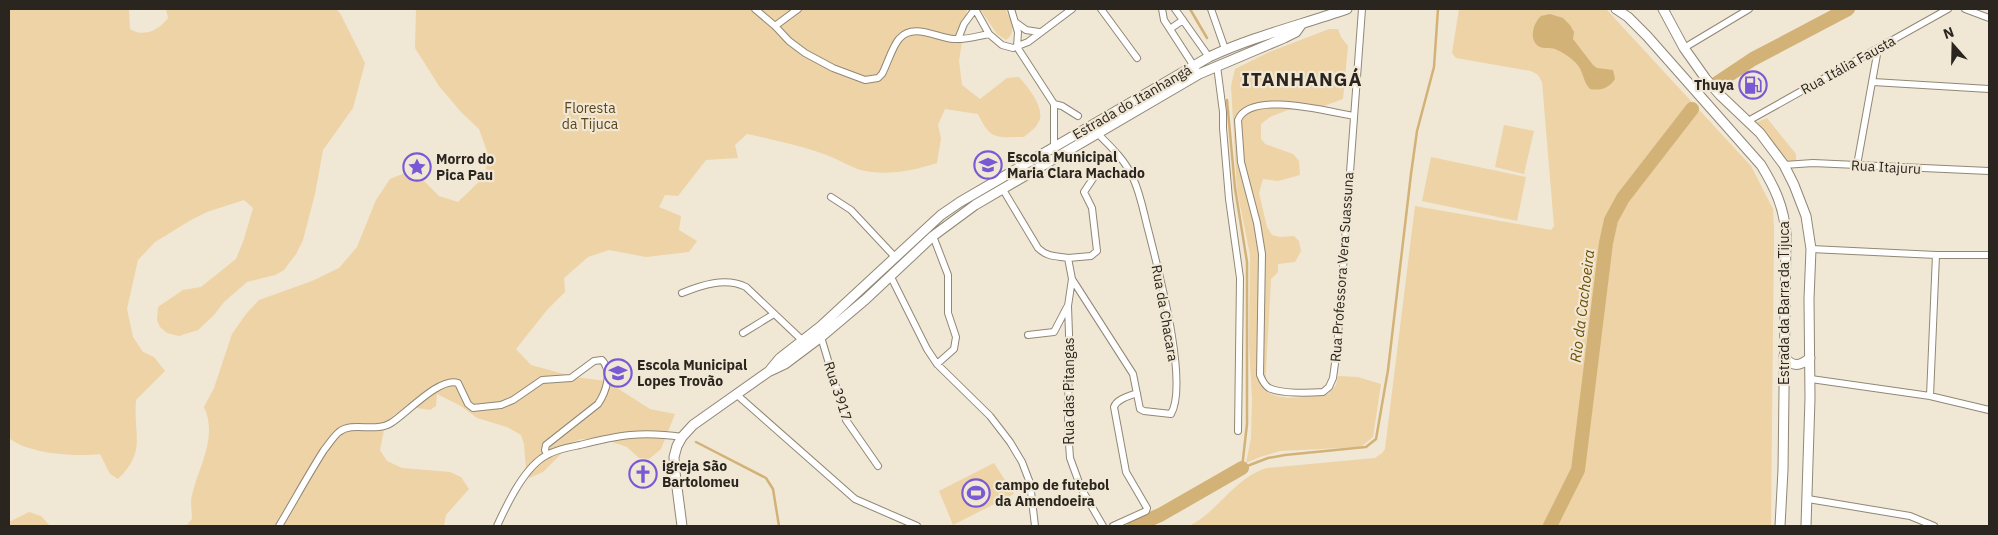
<svg xmlns="http://www.w3.org/2000/svg" width="1998" height="535" font-family="'IBM Plex Sans',sans-serif">
<style>
.green{fill:#edd3a5}
.water{fill:#d3b278}
.lines{fill:none;stroke-linecap:round;stroke-linejoin:round}
.stream{stroke:#d3b278;stroke-width:2.5}
.river{stroke:#d3b278;stroke-width:14}
.street-casing{stroke:#918776;stroke-width:8}
.secondary-casing{stroke:#918776;stroke-width:11}
.street{stroke:#fff;stroke-width:6}
.secondary{stroke:#fff;stroke-width:9}
.labels{text-anchor:middle;dominant-baseline:central;stroke-width:4.5;stroke-linejoin:round;paint-order:stroke}
.street-label{font-size:14px;fill:#2a261f;stroke:#f1e7d5}
.poi-label{font-size:14px;font-weight:bold;fill:#2a261f;stroke:#f1e7d5;text-anchor:start}
.park-label{font-size:14px;fill:#5c4518;stroke:#f1e7d5}
.water-label{font-size:15px;font-style:italic;fill:#6e4e00;stroke:#f1e7d5}
.district-label{font-size:19px;font-weight:bold;letter-spacing:1px;fill:#2a261f;stroke:#f1e7d5}
</style>
<rect width="100%" height="100%" fill="#f1e7d5"/>
<path class="green" d="M 9,9 L 129,9 L 130,29 C 144,38 159,30 168,18 L 166,9 L 336,9 L 340,13 L 365,63 L 353,108 L 323,150 L 315,194 L 303,240 L 296,254 L 284,270 L 275,275 L 247,282 L 224,302 L 214,315 L 198,330 L 179,336 L 167,333 L 160,327 L 157,320 L 158,307 L 183,290 L 201,287 L 236,259 L 244,239 L 253,208 L 244,200 L 207,212 L 191,220 L 155,242 L 138,260 L 127,309 L 133,337 L 143,352 L 154,357 L 165,371 L 136,400 C 133,436 147,450 118,479 L 110,474 L 100,454 C 76,457 28,454 9,438 Z
M 416,9 L 967,9 L 959,61 L 962,85 L 980,99 L 1007,78 L 1019,77 C 1028,87 1047,110 1038,123 C 1035,129 1028,133 1024,137 C 996,137 991,141 978,114 L 945,109 L 938,125 L 941,138 L 937,163 C 913,171 885,176 861,170 C 850,167 840,160 829,156 C 803,146 775,140 747,134 L 735,145 L 738,158 L 706,160 L 678,196 L 665,195 L 659,207 L 681,216 L 679,230 L 697,241 L 689,252 L 646,257 L 609,250 L 588,257 L 564,278 L 565,292 L 547,310 L 516,349 L 531,365 L 575,377 L 606,381 L 650,409 L 675,414 L 661,449 L 649,459 L 639,458 L 627,447 L 609,441 L 581,439 L 573,442 L 543,472 L 529,478 L 526,469 L 524,444 L 521,435 L 507,427 L 477,418 L 461,406 L 437,394 L 436,406 L 430,410 L 411,407 L 394,415 L 385,425 L 380,450 L 387,461 L 402,468 L 450,472 L 461,477 L 469,489 L 446,515 L 444,526 L 186,526 L 192,519 C 192,512 190,502 192,495 C 199,466 218,437 204,407 L 214,388 L 232,334 L 246,314 L 259,300 L 312,281 L 339,268 L 357,247 L 376,200 L 390,179 L 410,171 L 422,179 L 439,196 L 458,202 L 485,176 L 488,154 L 479,129 L 461,112 L 439,86 L 415,48 Z
M 980,9 L 1005,9 C 1010,19 1018,32 1006,40 L 997,34 Z
M 1459,9 L 1606,9 L 1751,166 L 1773,209 L 1774,232 L 1771,526 L 1189,526 C 1218,512 1235,477 1267,468 L 1375,458 L 1382,453 L 1385,449 L 1415,206 L 1551,230 L 1554,226 L 1542,82 L 1538,75 L 1531,71 L 1456,58 L 1452,53 Z
M 1329,29 L 1338,29 L 1341,37 L 1348,46 L 1343,99 L 1313,110 L 1288,110 L 1270,117 L 1261,124 L 1261,139 L 1265,144 L 1293,154 L 1299,161 L 1300,175 L 1278,181 L 1263,179 L 1259,193 L 1267,227 L 1272,235 L 1280,237 L 1294,236 L 1299,241 L 1301,251 L 1295,262 L 1278,264 L 1278,272 L 1271,279 L 1265,390 C 1280,403 1309,396 1328,394 L 1336,385 L 1338,376 L 1358,377 L 1381,384 L 1373,437 L 1361,447 L 1280,451 L 1260,457 L 1246,463 L 1251,438 L 1252,399 L 1249,343 L 1250,255 L 1237,190 L 1231,86 L 1235,69 L 1267,53 Z
M 1767,118 L 1796,154 L 1796,160 L 1792,163 L 1788,163 L 1755,123 Z
M 1504,125 L 1534,131 L 1524,174 L 1495,167 Z
M 1431,157 L 1526,177 L 1517,221 L 1422,201 Z
M 994,463 L 1014,494 L 953,525 L 939,491 Z
M 29,512 L 41,516 L 50,526 L 9,526 L 9,522 Z"/>
<path class="water" d="M 1550,14 L 1563,18 L 1570,25 L 1574,32 L 1573,39 L 1593,65 L 1597,68 L 1613,70 L 1615,79 C 1609,88 1601,91 1590,89 C 1582,81 1584,70 1575,62 C 1570,57 1562,52 1555,49 C 1550,47 1545,49 1540,47 C 1528,41 1533,23 1541,16 Z"/>
<g class="lines">
<path class="stream" d="M 1190,9 L 1207,38
M 1227,100 L 1235,188 L 1247,262 L 1247,424 L 1242,468 L 1268,458 L 1285,455 L 1366,447 L 1376,439 L 1388,370 L 1411,174 L 1417,131 L 1434,67 L 1438,9
M 696,442 L 766,478 L 773,489 L 779,526"/>
<path class="river" d="M 1717,83 L 1753,59 L 1848,9
M 1134,526 L 1160,515 L 1242,468
M 1550,526 L 1578,470 L 1606,243 L 1611,220 L 1623,198 L 1692,109"/>
<g class="street-casing">
<path id="street" d="M 755,9 L 775,26 L 789,41 L 805,53 L 833,68 L 865,80 L 878,78 L 882,74 C 887,65 892,47 899,39 C 913,22 937,38 954,39 C 965,40 978,36 989,34
M 975,9 L 989,34 L 1002,45 L 1013,48 L 1028,42 L 1072,9
M 1011,9 L 1018,32 L 1017,47 L 1054,104 L 1062,106 L 1078,116
M 1101,9 L 1137,58
M 1162,9 L 1164,20 L 1199,74
M 1175,9 L 1209,57
M 1211,9 L 1225,49
M 1965,9 L 1989,18
M 1015,22 L 1026,30 L 1039,32
M 775,26 L 798,9
M 1170,29 L 1183,20
M 958,39 L 964,24 L 975,9
M 1684,48 L 1749,9
M 1217,66 L 1223,112 L 1223,128 L 1229,199 L 1240,278 L 1238,431
M 1873,82 L 1989,89
M 1054,104 L 1054,148
M 1354,116 C 1329,112 1250,90 1238,120 L 1241,162 L 1257,223 L 1262,254 L 1260,375 C 1262,380 1264,385 1269,388 C 1280,394 1310,393 1323,392 L 1329,387 L 1333,378 L 1337,349 L 1362,9
M 1748,121 L 1948,9
M 1784,165 L 1813,163 L 1989,171
M 1857,165 L 1878,49
M 1002,188 L 1038,248 C 1047,257 1056,256 1068,258 L 1072,279 L 1133,374 L 1140,409 L 1144,411 L 1171,414 C 1189,383 1158,269 1149,233 C 1144,215 1141,195 1133,178 C 1125,160 1111,147 1098,134
M 831,197 L 851,210 L 895,257
M 933,236 L 948,275 L 948,313 L 956,337 L 954,349 L 937,364
M 1811,249 L 1936,255 L 1989,255
M 1068,258 L 1091,256 L 1097,251 L 1092,208 L 1084,192 L 1096,174
M 890,275 L 927,349 L 937,364 L 990,416 L 1010,442 L 1022,462 L 1030,483 L 1035,526
M 1072,279 L 1068,306 L 1069,334 L 1068,429 L 1070,458 L 1081,488 L 1103,526
M 682,293 C 702,285 725,277 746,287 L 803,341
M 743,333 L 774,314
M 1028,335 L 1054,332 L 1067,307
M 821,337 L 846,420 L 878,466
M 1811,379 L 1930,396 L 1989,410
M 736,394 L 855,499 L 917,526
M 1930,396 L 1936,255
M 1808,499 L 1910,516 L 1934,526
M 279,526 C 294,501 308,475 324,450 C 329,444 333,437 339,432 C 353,421 375,433 391,423 C 406,414 440,376 458,383 L 468,404 L 473,408 L 501,405 L 513,400 L 542,380 L 571,378 L 594,361 L 602,360 C 613,372 606,392 598,404 L 546,445 L 545,450 L 547,455
M 497,526 C 507,504 525,466 547,455 C 557,449 570,447 580,445 C 619,435 642,431 682,437
M 1113,526 L 1146,511 L 1147,508 L 1126,472 L 1114,407 C 1117,399 1129,396 1137,393"/>
</g>
<g class="secondary-casing">
<path id="secondary" d="M 1616,9 L 1628,17 L 1647,36 L 1761,165 C 1775,188 1784,207 1786,234 L 1783,470 L 1780,526
M 1663,9 L 1684,48 L 1706,79 L 1720,95 L 1760,133 L 1784,165 L 1794,185 L 1806,216 L 1811,249 L 1809,299 L 1810,398 L 1806,526
M 1784,356 C 1792,368 1800,366 1810,358
M 770,370 L 780,358 L 821,326 L 941,215 L 960,202 L 1209,57 C 1254,36 1301,25 1347,9
M 682,526 L 675,472 L 674,457 L 677,446 L 682,437 L 693,425 L 768,372 L 785,364 L 821,337 L 866,299 L 933,236 L 975,205 L 1199,74 L 1284,38 L 1296,32 L 1301,25"/>
</g>
<use href="#street" class="street"/>
<use href="#secondary" class="secondary"/>
</g>
<defs>
<g id="fuel-ring" transform="scale(1.4375)"><circle r="9.5" fill="#f1e7d5" stroke="#795ad4" stroke-width="1.5"/><path d="M-5.5-6h7V0h2V4h1.3V-2.5L3-4.5l.8-.8L6-3V5H2.5V1h-1V6h-7ZM-4.2-4.7v3.2H.2V-4.7Z" fill="#795ad4"/></g>
<g id="school-ring" transform="scale(1.4375)"><circle r="9.5" fill="#f1e7d5" stroke="#795ad4" stroke-width="1.5"/><path d="M0-5L7-2L0 1L-7-2ZM-4 1L0 2.5L4 1V4Q0 6-4 4Z" fill="#795ad4"/></g>
<g id="sight-ring" transform="scale(1.4375)"><circle r="9.5" fill="#f1e7d5" stroke="#795ad4" stroke-width="1.5"/><path d="M0-6L1.8-2.2L6-1.7L2.9 1.2L3.7 5.4L0 3.3L-3.7 5.4L-2.9 1.2L-6-1.7L-1.8-2.2Z" fill="#795ad4"/></g>
<g id="church-ring" transform="scale(1.4375)"><circle r="9.5" fill="#f1e7d5" stroke="#795ad4" stroke-width="1.5"/><path d="M-1.2-6h2.4v3.5h3.3v2.4h-3.3V6h-2.4V-.1h-3.3v-2.4h3.3Z" fill="#795ad4"/></g>
<g id="stadium-ring" transform="scale(1.4375)"><circle r="9.5" fill="#f1e7d5" stroke="#795ad4" stroke-width="1.5"/><path d="M0-5a6.5 5 0 1 0 0 10a6.5 5 0 1 0 0-10ZM-3.5-1.8h7v3.6h-7Z" fill="#795ad4"/></g>
</defs>
<g fill-rule="evenodd">
<use href="#fuel-ring" x="1753" y="85"/>
<use href="#school-ring" x="988" y="165"/>
<use href="#sight-ring" x="417" y="167"/>
<use href="#school-ring" x="618" y="373"/>
<use href="#church-ring" x="643" y="474"/>
<use href="#stadium-ring" x="976" y="493"/>
</g>
<g class="labels">
<g class="street-label">
<text transform="translate(1848 65) rotate(-29)">Rua Itália Fausta</text>
<text transform="translate(1132 102) rotate(-30)">Estrada do Itanhangá</text>
<text transform="translate(1886 167) rotate(3)">Rua Itajuru</text>
<text transform="translate(1342 267) rotate(-86)">Rua Professora Vera Suassuna</text>
<text transform="translate(1784 303) rotate(-90)">Estrada da Barra da Tijuca</text>
<text transform="translate(1165 313) rotate(80)">Rua da Chacara</text>
<text transform="translate(838 391) rotate(72)">Rua 3917</text>
<text transform="translate(1069 391) rotate(-90)">Rua das Pitangas</text>
</g>
<g class="poi-label">
<text x="1734" y="85" text-anchor="end">Thuya</text>
<text x="1007" y="157">Escola Municipal<tspan x="1007" dy="16">Maria Clara Machado</tspan></text>
<text x="436" y="159">Morro do<tspan x="436" dy="16">Pica Pau</tspan></text>
<text x="637" y="365">Escola Municipal<tspan x="637" dy="16">Lopes Trovão</tspan></text>
<text x="662" y="466">igreja São<tspan x="662" dy="16">Bartolomeu</tspan></text>
<text x="995" y="485">campo de futebol<tspan x="995" dy="16">da Amendoeira</tspan></text>
</g>
<g class="park-label">
<text x="590" y="108">Floresta<tspan x="590" dy="16">da Tijuca</tspan></text>
</g>
<g class="water-label">
<text transform="translate(1582 306) rotate(-83)">Rio da Cachoeira</text>
</g>
<g class="district-label">
<text x="1302" y="79">ITANHANGÁ</text>
</g>
</g>
<rect width="1998" height="535" fill="none" stroke="#2a261f" stroke-width="20"/>
<g transform="translate(1953 45) rotate(340)" stroke="#f1e7d5" stroke-width="4" paint-order="stroke">
<path d="M0-4L9 19L0 12L-9 19Z" fill="#2a261f"/>
<text y="-8" font-size="14" font-weight="bold" text-anchor="middle" fill="#2a261f">N</text>
</g>
</svg>
